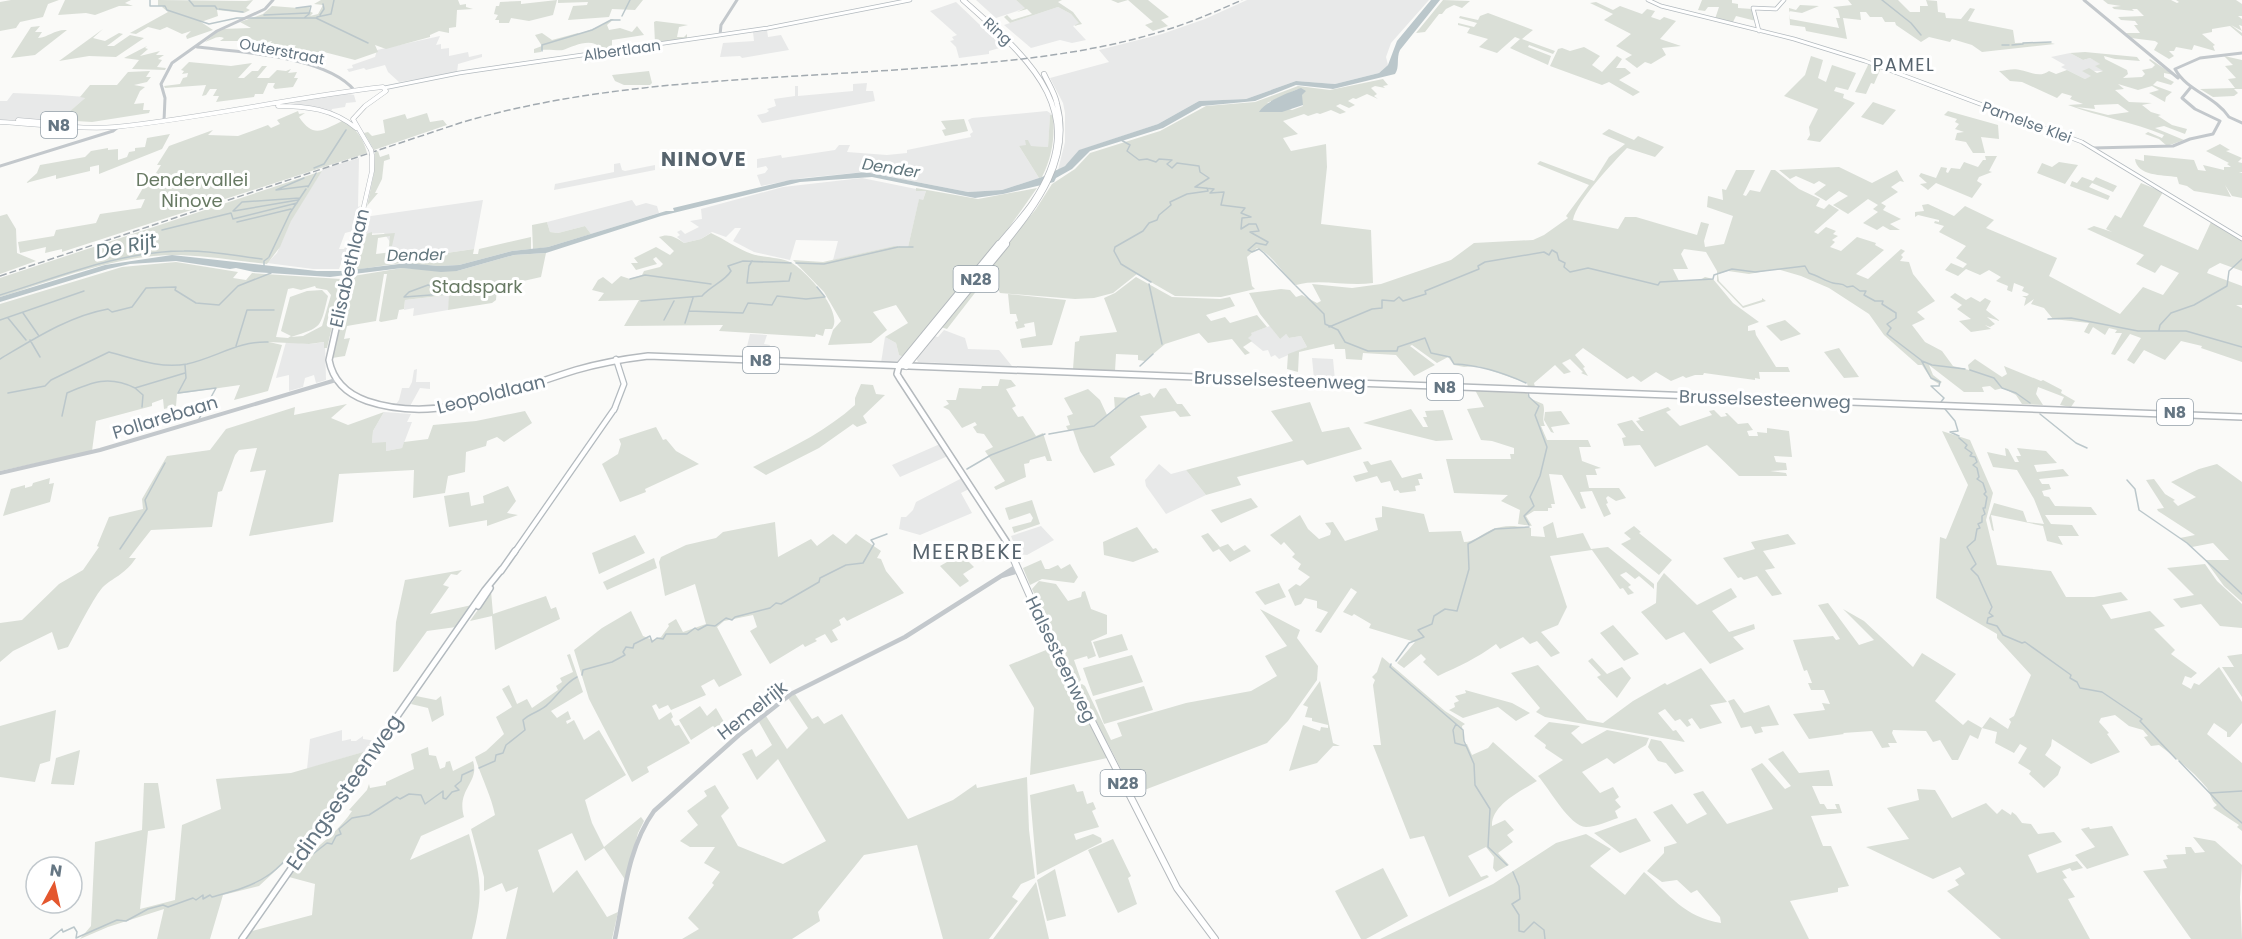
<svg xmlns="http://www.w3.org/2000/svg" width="2242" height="939" font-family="Poppins,sans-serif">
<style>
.built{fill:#e8e9e9}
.green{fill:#dadfd7;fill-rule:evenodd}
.water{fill:#bbc7cb}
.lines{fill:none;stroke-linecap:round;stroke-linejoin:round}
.stream{stroke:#bbc7cb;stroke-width:1.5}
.secondary-far2-casing{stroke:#b3babf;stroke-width:4.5}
.secondary-far1-casing{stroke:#b3babf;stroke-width:7}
.secondary-casing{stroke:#b3babf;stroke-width:8}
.primary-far2-casing{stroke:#b5babe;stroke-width:5}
.primary-far1-casing{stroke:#b5babe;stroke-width:8}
.primary-casing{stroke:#b5babe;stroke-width:8}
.trunk-far1-casing{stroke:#b4b9bd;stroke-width:6}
.trunk-casing{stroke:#b4b9bd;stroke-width:8}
.tertiary-far2{stroke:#c3c8cc;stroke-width:3}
.tertiary-far1{stroke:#c3c8cc;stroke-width:4}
.tertiary{stroke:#c3c8cc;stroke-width:4.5}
.secondary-far2{stroke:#fff;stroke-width:3}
.secondary-far1{stroke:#fff;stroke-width:4.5}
.secondary{stroke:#fff;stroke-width:5}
.primary-far2{stroke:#fff;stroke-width:4}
.primary-far1{stroke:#fff;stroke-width:5}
.primary{stroke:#fff;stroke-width:6}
.trunk-far1{stroke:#fff;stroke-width:4.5}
.trunk{stroke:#fff;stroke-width:6}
.rail{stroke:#a2aab0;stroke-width:1.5;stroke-dasharray:7 3;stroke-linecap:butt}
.primary-bridge-casing{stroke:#b5babe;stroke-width:5;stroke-linecap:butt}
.primary-bridge{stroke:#fff;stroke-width:4}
.labels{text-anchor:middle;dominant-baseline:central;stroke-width:6;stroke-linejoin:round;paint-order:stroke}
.far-street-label{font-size:15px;fill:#657683;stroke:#fff}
.shield{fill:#fff;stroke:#939fa8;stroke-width:1.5}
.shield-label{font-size:16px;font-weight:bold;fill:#657683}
.far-water-label{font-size:16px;font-style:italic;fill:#60757c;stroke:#fff}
.far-quarter-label{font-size:18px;letter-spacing:1.5px;fill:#57646e;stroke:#fff}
.park-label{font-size:18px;fill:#687a64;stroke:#fff}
.street-label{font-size:18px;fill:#657683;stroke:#fff}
.far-district-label{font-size:20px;font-weight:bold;letter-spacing:1.5px;fill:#57646e;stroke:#fff}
.water-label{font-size:20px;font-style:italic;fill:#60757c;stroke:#fff}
.quarter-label{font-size:21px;letter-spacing:1.5px;fill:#57646e;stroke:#fff}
.near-street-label{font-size:21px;fill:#657683;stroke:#fff}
</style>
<rect width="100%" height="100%" fill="#fafaf8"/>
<path class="built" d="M 976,0 L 1016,0 L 1026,8 L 996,18 Z
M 1247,0 L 1429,0 L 1391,43 L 1386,57 L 1388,65 L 1379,73 L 1335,84 L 1296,81 L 1246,99 L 1199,101 L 1158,124 L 1080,150 L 1068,164 L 1058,170 L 1065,142 L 1065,113 L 1063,103 L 1050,78 L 1109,62 L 1099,50 L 1162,34 L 1205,19 Z
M 956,2 L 1003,47 L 989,51 L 989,54 L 959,58 L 956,47 L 950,41 L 954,40 L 952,37 L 957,35 L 930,11 Z
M 1058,7 L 1071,14 L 1080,23 L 1073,26 L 1086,40 L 1072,43 L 1060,40 L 1031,48 L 1004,25 Z
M 767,30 L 768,37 L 781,35 L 789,50 L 742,58 L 740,56 L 720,57 L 723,43 L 754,41 L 753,32 Z
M 440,36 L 436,45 L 441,44 L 441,49 L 449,48 L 449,56 L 468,52 L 469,57 L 482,54 L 482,57 L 458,64 L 457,73 L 399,82 L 388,72 L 385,65 L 366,70 L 364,68 L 349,72 L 347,69 L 353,68 L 352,65 L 375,57 L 377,50 Z
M 2070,53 L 2083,60 L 2090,58 L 2101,64 L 2096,66 L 2104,71 L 2083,71 L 2092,76 L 2085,79 L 2061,67 L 2065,65 L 2051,57 Z
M 867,83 L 866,91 L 873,91 L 875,101 L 762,123 L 757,115 L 766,113 L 769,111 L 767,109 L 776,106 L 774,99 L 795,96 L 795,86 L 798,86 L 798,96 L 853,91 L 853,84 Z
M 13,93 L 58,95 L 86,97 L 56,124 L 34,119 L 0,121 L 0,101 L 7,101 Z
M 344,93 L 354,95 L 356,102 L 346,103 L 345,107 L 332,109 L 331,112 L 291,103 Z
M 1047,111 L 1053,115 L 1050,116 L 1048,147 L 1019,146 L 1039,178 L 1002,190 L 968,192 L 865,172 L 803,178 L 761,186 L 757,175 L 765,173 L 768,169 L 766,166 L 757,168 L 757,159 L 781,155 L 782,158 L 835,150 L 839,145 L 850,145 L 847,152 L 887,155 L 907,153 L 907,150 L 971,137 L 970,134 L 973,132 L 968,120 L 972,118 Z
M 359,158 L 358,207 L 360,206 L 353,231 L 345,233 L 339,249 L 344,249 L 351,238 L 339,269 L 313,269 L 267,263 L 277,253 L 291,220 L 323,169 Z
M 620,163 L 622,170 L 625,171 L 655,165 L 655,170 L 554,190 L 555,184 L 614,172 L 614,164 Z
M 862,178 L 926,191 L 923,200 L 919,200 L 908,247 L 894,246 L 833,260 L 838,241 L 796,240 L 790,260 L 754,252 L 733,241 L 741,228 L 735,228 L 726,237 L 712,232 L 701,239 L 684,243 L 677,237 L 680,235 L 677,232 L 681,230 L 685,234 L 699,227 L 690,221 L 702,219 L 701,209 L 783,187 Z
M 483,200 L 474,249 L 390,261 L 392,252 L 387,253 L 389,246 L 392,245 L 384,233 L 364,234 L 367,219 L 371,216 Z
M 632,200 L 636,206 L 646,203 L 657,206 L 659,213 L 591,234 L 585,226 L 558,233 L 550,232 L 547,222 Z
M 450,295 L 448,310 L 413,316 L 414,308 L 404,310 L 405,300 Z
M 1270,326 L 1280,339 L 1281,335 L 1286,334 L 1289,338 L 1301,336 L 1307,347 L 1279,359 L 1275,355 L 1271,357 L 1268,350 L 1263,351 L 1247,338 L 1252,335 L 1250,333 Z
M 944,330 L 965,338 L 968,349 L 999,350 L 1012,366 L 918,362 L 916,358 L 934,336 L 938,337 Z
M 750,334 L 767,335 L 764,344 L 770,345 L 768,350 L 780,353 L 781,357 L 769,360 L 744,359 Z
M 885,337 L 896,343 L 899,355 L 903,357 L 899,361 L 881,363 Z
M 286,342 L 310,344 L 325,342 L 326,380 L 316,383 L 314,375 L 305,378 L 303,387 L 289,391 L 289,375 L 276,378 Z
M 1312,358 L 1333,359 L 1335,380 L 1314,379 Z
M 417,369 L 416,382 L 430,382 L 430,389 L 420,388 L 409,408 L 394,407 L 399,400 L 402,388 L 409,388 L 412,382 L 414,370 Z
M 384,412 L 411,414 L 407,422 L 412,422 L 402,448 L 386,451 L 372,443 L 373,431 Z
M 940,444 L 948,456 L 900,477 L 892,465 Z
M 1159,464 L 1171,474 L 1186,470 L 1206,495 L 1166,514 L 1146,486 L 1145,480 Z
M 962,478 L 969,489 L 961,493 L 972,513 L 920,535 L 899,529 L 901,517 L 906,517 L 913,510 L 916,502 Z
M 1041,526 L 1054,540 L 1027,555 L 1018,554 L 1011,536 Z
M 342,730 L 342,741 L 351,739 L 351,741 L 356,741 L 363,736 L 363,739 L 377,741 L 370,750 L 307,769 L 310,739 Z"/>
<path class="green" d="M 11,0 L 59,0 L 48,4 L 43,17 L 20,22 L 16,28 L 0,31 L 0,2 Z
M 65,0 L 131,0 L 125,3 L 133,6 L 119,6 L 95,15 L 86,13 L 58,15 Z
M 158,0 L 246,1 L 253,0 L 246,8 L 250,10 L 244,13 L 217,10 L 218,16 L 201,22 L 213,30 L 187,39 L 186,36 L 191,31 L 182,34 L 167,27 L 160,30 L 148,27 L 136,34 L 130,33 L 168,12 L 162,7 L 163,6 L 158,6 Z
M 321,0 L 458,0 L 460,5 L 466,4 L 466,7 L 473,9 L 457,10 L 456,27 L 449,28 L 449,33 L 439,31 L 430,35 L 430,37 L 386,49 L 375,45 L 378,52 L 355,60 L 320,51 L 316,54 L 305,55 L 308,51 L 291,50 L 296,45 L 280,47 L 278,44 L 268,46 L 272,41 L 268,42 L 253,53 L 248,53 L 260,41 L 220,41 L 224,38 C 217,35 212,40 205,42 L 221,29 L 251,28 L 240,22 L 263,14 L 272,6 L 298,8 L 310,6 L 309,11 L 313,13 L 310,16 L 318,14 L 323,5 L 314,4 Z
M 557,0 L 553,15 L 529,21 L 511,18 L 509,23 L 499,23 L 499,20 L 495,20 L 498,15 L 494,14 L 496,6 L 499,6 L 500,2 L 521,1 L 521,4 Z
M 558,0 L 643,0 L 635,10 L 612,9 L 609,17 L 568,20 L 573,6 L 587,5 L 588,2 L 558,3 Z
M 1016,0 L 1062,0 L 1058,2 L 1073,12 L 1082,24 L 1073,26 L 1079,23 L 1071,14 L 1058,7 L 1010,23 L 1004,17 L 1007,15 L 1012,20 L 1032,14 L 1027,9 L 1017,12 L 1025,8 Z
M 1111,0 L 1148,0 L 1169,17 L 1161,20 L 1168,26 L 1153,31 L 1145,25 L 1153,22 L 1128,0 L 1118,3 Z
M 1443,0 L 1470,1 L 1462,8 L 1454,5 L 1446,9 L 1442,14 L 1439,14 L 1425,32 L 1416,33 Z
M 1702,0 L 1732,0 L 1732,3 L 1738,4 L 1738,8 L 1752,9 L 1756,21 L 1736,16 L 1732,24 L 1715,19 L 1719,7 L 1708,7 L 1705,11 L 1698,10 Z
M 1848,0 L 1898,0 L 1910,12 L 1920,12 L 1920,6 L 1928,6 L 1926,0 L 1937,1 L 1938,12 L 1945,13 L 1946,18 L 1961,19 L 1970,8 L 1975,9 L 1968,21 L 2013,30 L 2015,43 L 2046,42 L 2055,44 L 1982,52 L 1972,45 L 1952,39 L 1950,42 L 1929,37 L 1921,42 L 1896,25 L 1895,22 L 1885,22 L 1882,17 L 1870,17 L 1866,12 L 1860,12 L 1861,20 L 1843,18 L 1847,39 L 1806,31 L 1805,27 L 1790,25 L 1789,8 L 1796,10 L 1800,5 L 1819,6 L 1802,13 L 1789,11 L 1790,19 L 1839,28 L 1836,18 L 1840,18 L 1838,10 L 1833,7 L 1852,5 Z
M 2103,0 L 2171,0 L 2177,3 L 2179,2 L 2176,0 L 2236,0 L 2242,4 L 2242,16 L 2238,16 L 2242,19 L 2242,26 L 2239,25 L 2242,31 L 2231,25 L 2242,33 L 2242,36 L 2230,26 L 2212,29 L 2212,32 L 2202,34 L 2215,45 L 2213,46 L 2215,51 L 2194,45 L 2192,50 L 2176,47 L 2174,51 L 2169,51 L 2174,56 L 2169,59 L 2154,50 L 2158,43 L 2155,41 L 2131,38 L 2126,33 L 2140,33 L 2134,25 L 2138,25 L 2135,21 L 2121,20 L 2118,17 L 2144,16 L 2137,9 L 2132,9 L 2134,11 L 2114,9 L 2112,7 L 2121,6 L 2108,4 Z
M 1596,2 L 1613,10 L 1620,6 L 1642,14 L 1647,9 L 1655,11 L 1651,17 L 1660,20 L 1664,17 L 1676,21 L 1660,39 L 1681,46 L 1662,48 L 1666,55 L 1651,64 L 1645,62 L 1637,68 L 1625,59 L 1632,55 L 1616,46 L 1631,34 L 1604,20 L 1613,14 L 1590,3 Z
M 1488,13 L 1533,30 L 1522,39 L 1555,51 L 1553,54 L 1529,45 L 1528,47 L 1551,56 L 1548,65 L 1510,48 L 1520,39 L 1515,37 L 1497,53 L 1479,47 L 1488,39 L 1467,33 L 1470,28 L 1458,25 L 1458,23 L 1474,27 L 1477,23 L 1459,18 L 1460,16 L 1478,20 L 1480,16 Z
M 611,19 L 614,19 L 607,25 L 609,30 L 620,28 L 632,32 L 637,26 L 644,35 L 612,40 L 612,50 L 600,51 L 601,48 C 591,37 574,46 563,50 C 559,51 549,49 541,50 L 541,52 L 534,53 L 534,49 L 542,46 L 535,35 L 542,33 L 552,40 L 578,33 L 579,34 L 603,25 Z
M 656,21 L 688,25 L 679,27 L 677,37 L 684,37 L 687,34 L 687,39 L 655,43 L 654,22 Z
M 40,26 L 35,32 L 42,32 L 38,38 C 49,37 55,29 67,30 L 35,55 L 11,58 L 31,27 Z
M 103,29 L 93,38 L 105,41 L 119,33 L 123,34 L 107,46 L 114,46 L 130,35 L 144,38 L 116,57 L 89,56 L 59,61 Z
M 147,46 L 145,48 L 148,49 L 140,56 L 160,51 L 156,55 L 164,55 L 158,59 L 162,60 L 157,67 L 166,68 L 165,70 L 132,69 L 139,60 L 124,58 Z
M 1584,47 L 1600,56 L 1592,65 L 1602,72 L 1617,56 L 1622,59 L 1616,68 L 1625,68 L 1631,73 L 1619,80 L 1640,92 L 1633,96 L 1609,82 L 1602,85 L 1550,66 L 1558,49 L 1562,48 L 1570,51 Z
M 2085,52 L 2137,57 L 2140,61 L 2115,59 L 2104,56 L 2105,59 L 2127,70 L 2128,74 L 2123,78 L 2142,77 L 2145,74 L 2142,70 L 2152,68 L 2155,65 L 2149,60 L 2150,59 L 2174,75 L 2164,73 L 2164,77 L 2174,82 L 2171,85 L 2157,81 L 2153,85 L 2172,92 L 2166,97 L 2165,102 L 2149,93 L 2159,90 L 2152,86 L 2138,90 L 2118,84 L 2124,89 L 2115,90 L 2129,102 L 2152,103 L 2142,105 L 2151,112 L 2161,115 L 2158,116 L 2172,125 L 2187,129 L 2185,134 L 2164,126 L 2155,128 L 2184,140 L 2167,146 L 2159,139 L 2145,134 L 2148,132 L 2162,138 L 2164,135 C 2133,122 2100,117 2068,105 L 2083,104 L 2070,99 L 2072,96 L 2062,93 L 2057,98 L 2022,82 L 2010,81 L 1999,71 C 2005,71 2014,68 2020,70 C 2030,72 2040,78 2049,71 L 2056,74 L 2067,70 L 2085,79 L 2091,76 L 2082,71 L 2089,68 L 2097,73 L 2103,71 L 2095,66 L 2100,64 L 2090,58 L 2083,60 L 2070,53 ZM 2118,104 L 2129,112 L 2108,115 L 2076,107 L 2095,109 L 2094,105 Z
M 1811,56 L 1823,60 L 1818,78 L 1826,82 L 1832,65 L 1856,73 L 1848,90 L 1836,87 L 1834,91 L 1844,94 L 1843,98 L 1855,103 L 1820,142 L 1807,140 L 1810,135 L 1809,127 L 1818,109 L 1784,96 L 1805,75 Z
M 2224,56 L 2242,60 L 2242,89 L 2234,89 L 2238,93 L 2234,96 L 2213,97 L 2200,89 L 2235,88 L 2228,79 L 2236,78 L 2225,66 L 2233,65 Z
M 189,62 L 231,66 L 252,63 L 238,78 L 244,78 L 252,71 L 258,71 L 262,66 L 267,66 L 257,78 L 269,78 L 277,70 L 286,71 L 291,69 L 288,73 L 297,72 L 294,78 L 298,78 L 293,87 L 275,89 L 273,87 L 275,83 L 268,83 L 263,94 L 255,94 L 254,97 L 216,102 L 219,96 L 213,96 L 217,89 L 210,89 L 206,95 L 202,96 L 206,85 L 165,88 L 164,86 L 180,84 L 183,78 L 187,77 L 188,73 L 182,74 L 184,71 L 181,70 Z
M 1869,63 L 1881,68 L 1874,84 L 1871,83 L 1866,94 L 1855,92 Z
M 150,71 L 146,77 L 151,77 L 147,82 L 134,85 L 145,87 L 140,91 L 134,104 L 144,103 L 143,110 L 150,110 L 149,113 L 92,122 L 60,120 L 85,98 L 80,97 L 90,85 L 117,85 L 128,72 Z
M 649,71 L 652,83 L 650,85 L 624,85 L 615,81 L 612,75 Z
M 1383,79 L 1388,85 L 1383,86 L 1385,88 L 1375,86 L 1371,88 L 1377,94 L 1374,96 L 1378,99 L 1367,94 L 1356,99 L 1353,98 L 1348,101 L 1355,105 L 1349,108 L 1340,104 L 1336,106 L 1346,112 L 1340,114 L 1331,110 L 1320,114 L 1317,113 L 1308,116 L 1304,114 L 1283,121 L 1298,134 L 1283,138 L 1291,151 L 1326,144 L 1327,167 L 1321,224 L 1371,230 L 1373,283 C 1347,287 1321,278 1296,285 C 1283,274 1272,254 1257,248 L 1247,257 L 1252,286 L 1255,289 L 1221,297 L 1175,296 L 1137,274 L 1113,293 L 1094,298 L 1075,299 L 1000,293 L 995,283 L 981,285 L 947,329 L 941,327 L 1036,209 L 1052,184 L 1075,169 L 1090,153 L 1160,131 L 1206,106 L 1255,102 L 1298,86 L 1330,90 ZM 1298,89 L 1303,106 L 1292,110 L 1267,103 Z
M 1873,102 L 1896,110 L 1883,125 L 1861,117 Z
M 298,111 L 299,114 L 305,113 L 299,117 C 313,138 322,131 342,121 C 355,125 364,140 367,153 L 62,252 L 62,249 L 45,253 L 46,247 L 20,253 L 18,242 L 54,236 L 56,230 L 96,223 L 100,214 L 141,208 L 145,199 L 136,200 L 151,174 L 156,173 L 161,165 L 157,165 L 169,146 L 213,130 L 208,135 L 238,136 L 268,125 L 271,128 L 280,124 L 277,120 Z
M 1948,111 L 1998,125 L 1999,139 L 1981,137 L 1985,153 L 1973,153 L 1966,142 L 1955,140 L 1957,133 L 1964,132 L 1955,129 L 1959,124 L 1955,122 L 1957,119 L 1944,115 Z
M 427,113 L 430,122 L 443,120 L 447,125 L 374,150 L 364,133 L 368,132 L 372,136 L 385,133 L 383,120 L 405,114 L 407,119 Z
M 1050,115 L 1053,115 C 1055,138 1052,157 1042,177 L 1039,178 L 1019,146 L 1026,145 L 1025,140 L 1028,140 L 1031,146 L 1048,147 Z
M 964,119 L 968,131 L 945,136 L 942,130 L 946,129 L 941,121 Z
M 1609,129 L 1634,140 L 1638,136 L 1664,147 L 1655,157 L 1627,148 C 1612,164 1577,200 1573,220 L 1618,229 L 1625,217 L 1636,217 L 1697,235 L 1701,222 L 1709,224 L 1704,241 L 1705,247 L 1724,244 L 1733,216 L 1707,207 L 1708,196 L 1723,200 L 1722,189 L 1726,190 L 1736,170 L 1755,170 L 1743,195 L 1746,196 L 1750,190 L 1760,192 L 1771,170 L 1775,170 L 1799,189 L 1820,199 L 1816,206 L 1824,209 L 1829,204 L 1839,210 L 1814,232 L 1818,234 L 1826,227 L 1836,231 L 1833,234 L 1838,236 L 1832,240 L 1835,242 L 1830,247 L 1841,251 L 1857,237 L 1876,243 L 1875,245 L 1884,250 L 1856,274 L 1868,279 L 1901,249 L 1905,251 L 1901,255 L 1903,257 L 1900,261 L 1909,262 L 1913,274 L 1935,301 L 1917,312 L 1925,319 L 1912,325 L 1925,342 L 1942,351 L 1953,366 L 1969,370 L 1968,365 L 1975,359 L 2002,377 L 2007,374 L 2004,366 L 2041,381 L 2043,380 L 2062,390 L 2061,393 L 2075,401 L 2071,407 L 2060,405 L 2064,397 L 2038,387 L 2036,394 L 2043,405 L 2022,404 L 2016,395 L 2003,388 L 1995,390 L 1990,386 L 1982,387 L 1984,392 L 1964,392 L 1929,365 L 1933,375 L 1942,382 L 1939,384 L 1931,379 L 1922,365 L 1918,365 L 1884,335 L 1869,314 L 1829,288 L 1801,276 L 1777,269 L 1749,274 L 1728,271 L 1718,274 L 1719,281 L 1743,306 L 1762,300 L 1762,298 L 1766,301 L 1743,308 L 1717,281 L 1717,271 L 1706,252 L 1684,249 L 1681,254 L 1688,269 L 1673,269 L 1679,281 L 1700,280 L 1705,277 L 1713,279 L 1733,303 L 1759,322 L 1748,326 L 1748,331 L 1755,330 L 1756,335 L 1776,367 L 1788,367 L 1790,372 L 1759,372 L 1760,379 L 1755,378 L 1755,380 L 1704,373 L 1703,375 L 1695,375 L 1686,378 L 1683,376 L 1671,381 L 1656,372 L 1641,382 L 1633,376 L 1627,379 L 1583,348 L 1575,355 L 1585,367 L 1583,368 L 1588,376 L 1581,373 L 1583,372 L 1570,359 L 1562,363 L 1571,372 L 1564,374 L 1555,365 L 1534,383 L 1535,387 L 1528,387 L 1527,383 L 1478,366 L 1464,367 L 1454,365 L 1448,357 L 1437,363 L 1412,345 L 1410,346 L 1435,365 L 1414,376 L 1396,355 L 1363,353 L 1362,360 L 1346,359 L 1345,349 L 1335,349 L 1334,344 L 1299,352 L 1298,372 L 1287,369 L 1288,354 L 1307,347 L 1301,336 L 1289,338 L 1286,334 L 1280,339 L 1260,314 L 1249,293 L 1281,289 L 1290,290 L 1296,297 L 1302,295 L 1317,303 L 1321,301 L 1312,284 L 1352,288 L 1381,284 L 1451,260 L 1474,243 L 1533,240 L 1544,235 L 1568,218 L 1566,216 L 1589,185 L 1537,164 L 1540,161 L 1594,181 L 1609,157 L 1625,144 L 1602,134 Z
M 170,134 L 162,149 L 99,174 L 99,165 L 90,167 L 90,171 L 56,179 L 56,175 L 26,183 L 37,173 L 40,165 L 85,157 L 91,151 L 108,148 L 108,150 L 118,149 L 118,160 L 127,157 L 129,152 L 135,151 L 135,148 L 145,147 L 147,138 Z
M 2220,144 L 2230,150 L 2226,151 L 2242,158 L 2238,162 L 2242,163 L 2242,172 L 2239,172 L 2242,173 L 2242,198 L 2232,196 L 2225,185 L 2231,197 L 2194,191 L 2187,186 L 2179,184 L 2177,177 C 2162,175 2137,176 2135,159 L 2144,161 L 2144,155 L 2194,160 L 2198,170 L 2206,171 L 2203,165 L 2224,170 L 2224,167 L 2231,167 L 2227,164 L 2229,163 L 2206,151 Z
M 378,151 L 380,157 L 389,154 L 390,159 L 384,161 L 382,179 L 375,193 L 378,193 L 367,206 L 374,173 L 375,152 Z
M 1985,156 L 1997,156 L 1989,171 L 1992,172 L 1979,177 L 1977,181 L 1982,184 L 1972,198 L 1936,183 L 1928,190 L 1920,184 L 1927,183 L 1919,176 L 1921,173 L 1936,178 L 1941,167 L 1947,168 L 1946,172 L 1948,173 L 1951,168 L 1960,169 L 1964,162 L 1978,167 L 1983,160 L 1986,160 Z
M 2059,162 L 2078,165 L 2065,184 L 2037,173 L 2042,163 L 2052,167 Z
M 1839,167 L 1872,183 L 1897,170 L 1904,182 L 1900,181 L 1891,187 L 1898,192 L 1881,203 L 1886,206 L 1883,210 L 1901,219 L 1890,224 L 1900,230 L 1890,230 L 1883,226 L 1877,230 L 1863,223 L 1878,212 L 1873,209 L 1878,205 L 1868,199 L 1848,214 L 1833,205 L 1848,196 L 1839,191 L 1826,201 L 1814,194 L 1826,185 L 1819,181 L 1814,184 L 1796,176 L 1790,179 L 1779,170 Z
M 322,171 L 291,221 L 280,247 L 267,264 C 238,261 209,256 180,255 C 118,254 58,279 0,297 L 0,278 Z
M 2082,177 L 2093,181 L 2096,177 L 2117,186 L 2113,192 L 2092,183 L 2089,187 L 2110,196 L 2108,200 L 2070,186 L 2072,181 L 2077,183 Z
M 2141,183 L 2163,192 L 2143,226 L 2198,250 L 2211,222 L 2242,240 L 2242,271 L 2220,263 L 2209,269 L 2207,273 L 2242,286 L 2242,305 L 2236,305 L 2242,308 L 2242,362 L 2201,348 L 2202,346 L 2181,341 L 2165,360 L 2144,350 L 2134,364 L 2127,360 L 2141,338 L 2130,334 L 2115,355 L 2111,354 L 2122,333 L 2115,333 L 2117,330 L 2109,328 L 2105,335 L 2093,327 L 2089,334 L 2084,332 L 2089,323 L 2053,319 L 2044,308 L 2031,304 L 2034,299 L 2024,306 L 2026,298 L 2022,296 L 2027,296 L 2029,294 L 2022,291 L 2024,287 L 2014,283 L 2012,292 L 2007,290 L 2008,286 L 1996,281 L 2001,277 L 1989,270 L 1980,275 L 1966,269 L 1958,276 L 1945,270 L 1951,263 L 1963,268 L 1967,264 L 1956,258 L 1966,246 L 1939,232 L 1944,226 L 1934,223 L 1935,221 L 1939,222 L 1939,220 L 1918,215 L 1915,217 L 1915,212 L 1924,211 L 1922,205 L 1928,204 L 1954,216 L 1965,206 L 1994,220 L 1986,228 L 2057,258 L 2049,276 L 2120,314 L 2143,287 L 2163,295 L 2179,273 L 2161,265 L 2155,273 L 2136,264 L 2144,255 L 2087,229 L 2094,226 L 2112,232 L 2106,229 L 2115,215 L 2121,218 Z
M 916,188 L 978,199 L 1037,188 L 1008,229 L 903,357 L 899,355 L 896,343 L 885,337 L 908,323 L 896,305 L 873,312 L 887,330 L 871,343 L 828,345 L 833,330 L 841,321 L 824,292 L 793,260 L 823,262 L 894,246 L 908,247 L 919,199 L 923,200 L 926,191 L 916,191 Z
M 7,214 L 16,229 L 17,253 L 36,261 L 0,274 L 0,216 Z
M 547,222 L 550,232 L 558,233 L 585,226 L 591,234 L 548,247 L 533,249 L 532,225 Z
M 372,232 L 372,235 L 395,233 L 392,246 L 389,246 L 390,236 L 378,238 L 376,254 L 392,252 L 391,261 L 474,249 L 473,254 L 478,254 L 479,249 L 531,237 L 531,249 L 512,251 L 459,265 L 438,266 L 401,263 L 354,270 L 360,236 Z
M 711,233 C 724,239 738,249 752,254 C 764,258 781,257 792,263 C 807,272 844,312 832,329 L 825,329 L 823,336 L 816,334 L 815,337 L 719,331 L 723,325 L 624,326 L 639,300 L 598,301 L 604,293 L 592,290 L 598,280 L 603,277 L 612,284 L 621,276 L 630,279 L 642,275 L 644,271 L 660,267 L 663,264 L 656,257 L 653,259 L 657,264 L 636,270 L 631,263 L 638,263 L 634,258 L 656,247 L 670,255 L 674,251 L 659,237 C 668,233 676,237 684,243 L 701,239 Z
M 546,253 L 541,277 L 497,287 L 496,300 L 492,303 L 448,310 L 449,295 L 405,300 L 404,309 L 399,310 L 397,319 L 381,322 L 379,321 L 387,274 L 384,274 L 376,321 L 347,326 L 344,339 L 350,338 L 345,356 L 332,358 L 347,288 L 353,276 L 402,268 L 457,271 L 514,255 Z
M 176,262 L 238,272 L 233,278 L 246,280 L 252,273 L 341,279 L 341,289 L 327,348 L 324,348 L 324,342 L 309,344 L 269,342 L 282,345 L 268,391 L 234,400 L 240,385 L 177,394 L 176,406 L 164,409 L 163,399 L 152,403 L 152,406 L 96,421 L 92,451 L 0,471 L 0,304 L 122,267 ZM 315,286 L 316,288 L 327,290 L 331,295 L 322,326 L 303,336 L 291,337 C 322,327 320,329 328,296 L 322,290 L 307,291 L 290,297 L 281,331 L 291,336 L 288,338 L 276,337 L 288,289 L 293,288 L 301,290 Z
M 1136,277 L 1172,297 L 1220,299 L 1230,297 L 1235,306 L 1206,315 L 1211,321 L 1225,317 L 1230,323 L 1257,315 L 1267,327 L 1251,333 L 1252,335 L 1248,338 L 1252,341 L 1243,347 L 1250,353 L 1245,355 L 1232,339 L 1208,343 L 1199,333 L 1165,344 L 1145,361 L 1138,360 L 1138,355 L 1116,354 L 1115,371 L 1073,369 L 1075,342 L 1079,341 L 1080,336 L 1117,332 L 1104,298 L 1115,293 Z
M 1955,293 L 1966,300 L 1971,297 L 1980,302 L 1985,298 L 1991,301 L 1986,310 L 2000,321 L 1987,317 L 1995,324 L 1990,327 L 1985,325 L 1991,329 L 1971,332 L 1959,321 L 1971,319 L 1957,309 L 1962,305 L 1950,297 Z
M 1008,294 L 1066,300 L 1052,345 L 1022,348 L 1020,339 L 1036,336 L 1034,322 L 1024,324 L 1025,327 L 1017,329 L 1015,322 L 1018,321 L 1016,314 L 1010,314 Z
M 1785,320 L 1801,334 L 1781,341 L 1766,326 Z
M 1839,348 L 1859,377 L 1844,378 L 1824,352 Z
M 1000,379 L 1011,380 L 1016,386 L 1006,389 L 1016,406 L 1012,408 L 1018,417 L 1023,416 L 1036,436 L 1043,433 L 1052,461 L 1047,461 L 1045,456 L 1030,460 L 1029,463 L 1024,464 L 1026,477 L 996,490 L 994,487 L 1005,481 L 985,451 L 993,447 L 984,434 L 977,433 L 973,427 L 977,425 L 975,422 L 962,428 L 949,410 L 943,407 L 949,404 L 946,400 L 956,400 L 959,388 L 981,389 L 982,386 L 998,386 Z
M 861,384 L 873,385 L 876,394 L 885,395 L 863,416 L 867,423 L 857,427 L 853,424 L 819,448 L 766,475 L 753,467 C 789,449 825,432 855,405 L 855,398 Z
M 1166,388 L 1177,404 L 1182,404 L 1191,416 L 1180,417 L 1175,411 L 1140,416 L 1147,427 L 1110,457 L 1115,465 L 1094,473 L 1080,451 L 1073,430 L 1068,430 L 1066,426 L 1070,425 L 1067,416 L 1073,414 L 1064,398 L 1088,389 L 1100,400 L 1107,415 L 1115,410 L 1114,397 L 1129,398 L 1139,394 L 1141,396 L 1150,393 L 1154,398 L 1160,389 Z
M 1475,390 L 1527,393 L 1529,398 L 1543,404 C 1546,412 1541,418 1545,426 L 1541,426 L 1547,440 L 1588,440 L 1591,447 L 1579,447 L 1582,461 L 1601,468 L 1595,469 L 1597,475 L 1586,475 L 1589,488 L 1619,488 L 1626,498 L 1616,501 L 1608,496 L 1606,498 L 1608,503 L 1606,504 L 1611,514 L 1604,517 L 1592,491 L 1580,492 L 1586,508 L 1581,509 L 1562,475 L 1549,474 L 1555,504 L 1551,504 L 1552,508 L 1548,508 L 1548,511 L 1534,511 L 1526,516 L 1532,526 L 1518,524 L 1520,510 L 1501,501 L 1508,495 L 1454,493 L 1446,459 L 1511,459 L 1510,454 L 1514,454 L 1514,448 L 1492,441 L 1481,440 L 1467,409 L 1484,407 Z
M 1310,402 L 1322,432 L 1349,427 L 1362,449 L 1307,465 L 1303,460 L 1237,477 L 1241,485 L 1206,495 L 1186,470 L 1293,441 L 1271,411 Z
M 347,404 L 331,418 L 348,425 L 384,412 L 373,431 L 372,443 L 386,442 L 386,451 L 402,448 L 404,442 L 428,439 L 433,425 L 476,421 L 525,411 L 532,423 L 504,442 L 497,437 L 487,441 L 486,446 L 466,452 L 465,472 L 448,476 L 445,493 L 413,498 L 414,470 L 339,474 L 333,522 L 249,536 L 266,470 L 250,472 L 257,448 L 239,450 L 235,455 L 222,491 L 218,492 L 212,527 L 151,530 L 129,558 L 136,558 C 125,574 116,576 104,586 C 95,594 75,635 68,647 L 58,650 L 52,632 L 13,651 L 0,662 L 0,623 L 22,620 L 59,584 L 83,570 L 99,547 L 97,546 L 109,517 L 143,509 L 142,499 L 167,456 L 210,450 L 226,429 L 295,407 L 294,415 Z
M 1668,407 L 1671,410 L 1666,412 L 1680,426 L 1712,415 L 1709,411 L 1714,410 L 1721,417 L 1727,416 L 1725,413 L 1727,413 L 1738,424 L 1748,423 L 1753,430 L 1747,431 L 1749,436 L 1758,436 L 1757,432 L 1767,433 L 1767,428 L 1789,431 L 1792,457 L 1774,456 L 1776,462 L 1786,463 L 1787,470 L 1770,471 L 1786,473 L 1787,476 L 1739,476 L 1707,445 L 1655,467 L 1640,445 L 1624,446 L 1622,438 L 1626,437 L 1617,424 L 1632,420 L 1641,431 L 1644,431 L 1636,421 L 1640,420 L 1638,418 Z
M 1411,409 L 1423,427 L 1428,427 L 1423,417 L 1427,417 L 1425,411 L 1443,410 L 1453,440 L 1436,441 L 1363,423 Z
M 1561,411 L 1570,424 L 1551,427 L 1554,433 L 1551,432 L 1544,420 L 1545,412 Z
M 656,427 L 663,440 L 666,439 L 676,451 L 699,464 L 645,489 L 646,492 L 620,502 L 602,464 L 618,454 L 621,444 L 619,439 Z
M 1942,431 L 1970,440 L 1993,493 L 1986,520 L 1997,565 L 2051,571 L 2066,597 L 2094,597 L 2121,592 L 2128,600 L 2102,605 L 2111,619 L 2150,611 L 2165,626 L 2154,629 L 2175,650 L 2171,654 L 2197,673 L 2191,678 L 2185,676 L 2182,684 L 2191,689 L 2194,683 L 2199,685 L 2219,667 L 2242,702 L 2242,723 L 2230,737 L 2227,737 L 2227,732 L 2214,723 L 2207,734 L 2242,763 L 2242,831 L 2237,827 L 2239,825 L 2213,808 L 2217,805 C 2211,801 2211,794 2207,788 C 2194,772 2176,758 2159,745 L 2151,746 L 2144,737 L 2148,736 L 2143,730 L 2129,726 L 2115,715 L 2101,718 L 2099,722 L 2109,733 L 2107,734 L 2120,752 L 2091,764 L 2052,739 L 2051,746 L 2045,755 L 2061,767 L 2058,775 L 2044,788 L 2029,774 L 2031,771 L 2018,763 L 2027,748 L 2020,744 L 2014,753 L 1995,743 L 1997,732 L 1982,728 L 1978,739 L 1970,735 L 1958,760 L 1952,760 L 1940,740 L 1933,742 L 1926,731 L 1893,730 L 1892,733 L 1897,743 L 1888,743 L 1890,747 L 1882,748 L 1872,731 L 1843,733 L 1844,734 L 1809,739 L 1793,714 L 1825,710 L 1822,703 L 1830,704 L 1824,690 L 1811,690 L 1808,683 L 1812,683 L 1807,670 L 1804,671 L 1793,640 L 1833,636 L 1836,640 L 1840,639 L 1818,605 L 1828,603 L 1859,645 L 1874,640 L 1843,609 L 1864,621 L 1913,667 L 1922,653 L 1956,674 L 1935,701 L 1963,725 L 1968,720 L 1982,728 L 1990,717 L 2008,729 L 2011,722 L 2009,719 L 2014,716 L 2031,675 L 1997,638 L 1997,634 L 1936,598 L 1940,537 L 1946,539 L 1968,485 Z
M 2005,448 L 2008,449 L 2015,462 L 2019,462 L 2016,456 L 2021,456 L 2017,448 L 2046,451 L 2057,463 L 2034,465 L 2037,472 L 2063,469 L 2069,476 L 2039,479 L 2042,484 L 2049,484 L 2051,489 L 2042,491 L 2044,496 L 2049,497 L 2055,506 L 2091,507 L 2097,515 L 2045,515 L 2051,524 L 2072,525 L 2079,536 L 2058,536 L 2063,545 L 2047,541 L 2043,526 L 1991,515 L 1994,531 L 1992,530 L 1989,518 L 1994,503 L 2023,511 L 2027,522 L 2044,524 L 2034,499 L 2017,470 L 1993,467 L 1987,452 L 2006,456 Z
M 1391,460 L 1402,478 L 1421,473 L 1423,479 L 1418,479 L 1420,485 L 1415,486 L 1416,491 L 1400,493 L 1398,490 L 1394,491 L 1390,481 L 1381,483 L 1377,476 L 1356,482 L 1353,476 L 1368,472 L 1363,462 L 1368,461 L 1371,465 Z
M 2217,464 L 2242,482 L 2242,602 L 2224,586 L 2205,560 L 2229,560 L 2213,543 L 2192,547 L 2180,538 L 2195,535 L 2158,511 L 2157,509 L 2164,508 L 2146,480 L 2154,479 L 2165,494 L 2175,500 L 2173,501 L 2178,506 L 2196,497 L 2171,482 L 2199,469 Z
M 50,478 L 49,484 L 54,483 L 50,502 L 3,516 L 11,489 L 25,485 L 25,488 L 32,486 L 33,483 Z
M 508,486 L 516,501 L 507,513 L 518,515 L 487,526 L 487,520 L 449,527 L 444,496 L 469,492 L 471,506 L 484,503 L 483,496 Z
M 1251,498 L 1258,507 L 1221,523 L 1211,510 Z
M 1032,500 L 1040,524 L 1014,533 L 1012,527 L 1031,522 L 1033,518 L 1030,513 L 1009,520 L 1005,508 Z
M 1382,506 L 1424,514 L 1429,532 L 1461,531 L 1464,542 C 1474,542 1482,534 1491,530 C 1505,524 1516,526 1531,528 L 1531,536 L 1545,537 L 1543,527 L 1553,522 L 1557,538 L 1583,533 L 1591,549 L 1608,547 L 1654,584 L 1654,589 L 1639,576 L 1635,579 L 1626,572 L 1620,575 L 1631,585 L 1628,587 L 1634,593 L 1628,595 L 1623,588 L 1620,589 L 1592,550 L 1550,556 L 1567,607 L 1558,625 L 1541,632 L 1560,653 L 1551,657 L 1537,641 L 1530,644 L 1523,637 L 1500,649 L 1496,644 C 1476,659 1459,666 1438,676 L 1423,662 L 1426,659 L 1421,654 L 1404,668 L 1397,663 L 1415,642 L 1369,628 L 1371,624 L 1354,614 L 1352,616 L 1343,612 L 1357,592 L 1351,588 L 1321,633 L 1315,631 L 1328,612 L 1317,608 L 1317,601 L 1305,598 L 1301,604 L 1295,606 L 1288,590 L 1296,584 L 1300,586 L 1310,577 L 1298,569 L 1301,564 L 1292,557 L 1295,554 L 1284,542 L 1281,545 L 1270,535 L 1300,515 L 1308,529 L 1319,539 L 1330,535 L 1331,531 L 1325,523 L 1333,522 L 1345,541 L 1378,530 L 1375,518 L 1382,517 Z
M 775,522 L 778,557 L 811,539 L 817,546 L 833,534 L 846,544 L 856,534 L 881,551 L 877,558 L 881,559 L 886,571 L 904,593 L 847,621 L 844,617 L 839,620 L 841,625 L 832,630 L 838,640 L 831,643 L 825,634 L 815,639 L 817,641 L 805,647 L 803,644 L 770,664 L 750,631 L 757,627 L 753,615 L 724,621 L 717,627 L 742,675 L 719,687 L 714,679 L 701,686 L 706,695 L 671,710 L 668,705 L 659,709 L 656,704 L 652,706 L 659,720 L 671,712 L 673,717 L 671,719 L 675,726 L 679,725 L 690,743 L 647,767 L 649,772 L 632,782 L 589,699 L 574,650 L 602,628 L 631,611 L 643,636 L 653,640 L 661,637 L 669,626 L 668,624 L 676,619 L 683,632 L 706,624 L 695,584 L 665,596 L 659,562 L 661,557 L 686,545 L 716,538 L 723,532 Z
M 1634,526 L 1641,532 L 1639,533 L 1672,560 L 1659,575 L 1621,544 L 1631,539 L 1624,533 Z
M 1137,527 L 1153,549 L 1156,548 L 1159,552 L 1133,562 L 1104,555 L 1103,542 Z
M 1208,533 L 1220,547 L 1228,544 L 1234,551 L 1245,545 L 1251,551 L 1230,562 L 1219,549 L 1213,552 L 1201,536 Z
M 1788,534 L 1796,544 L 1763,551 L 1775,568 L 1765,570 L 1782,594 L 1772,596 L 1757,576 L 1744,580 L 1741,577 L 1738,578 L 1723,558 L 1755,549 L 1751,542 Z
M 635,535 L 645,553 L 599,574 L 592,553 Z
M 961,554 L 974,567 L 963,574 L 969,581 L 960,587 L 940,566 Z
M 654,558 L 657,568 L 607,590 L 603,582 Z
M 1041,560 L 1045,569 L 1049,569 L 1058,565 L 1061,569 L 1070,564 L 1078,577 L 1074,583 L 1042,579 L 1030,585 L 1023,568 Z
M 2205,564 L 2217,581 L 2242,604 L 2242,628 L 2220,626 L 2201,604 L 2181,608 L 2173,599 L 2194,595 L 2167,568 Z
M 462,570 L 457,575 L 451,574 L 443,585 L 449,587 L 430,614 L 472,605 L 456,627 L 427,631 L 398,671 L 393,672 L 396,622 L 405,580 Z
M 1664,573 L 1697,605 L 1731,588 L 1737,597 L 1712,611 L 1729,632 L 1754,624 L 1755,629 L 1733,637 L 1744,649 L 1710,664 L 1684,632 L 1666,640 L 1641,612 L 1656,603 L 1657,583 Z
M 1039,581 L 1056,584 L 1068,601 L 1081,597 L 1082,592 L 1085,591 L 1091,609 L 1107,615 L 1107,634 L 1091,641 L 1096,656 L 1088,659 L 1087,656 L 1074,660 L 1081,680 L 1079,682 L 1076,682 L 1044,623 L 1044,615 L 1032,589 Z
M 1279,583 L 1286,597 L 1265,605 L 1255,592 Z
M 491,591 L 493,614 L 546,596 L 551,609 L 556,607 L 560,619 L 495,650 L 492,616 L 470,621 Z
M 1260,609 L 1300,630 L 1297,638 L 1318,666 L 1317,680 L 1288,721 L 1267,743 L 1134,794 L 1078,686 L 1082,684 L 1085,686 L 1111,740 L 1122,736 L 1117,723 L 1186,703 L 1251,691 L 1277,676 L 1265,656 L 1287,646 Z
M 1613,625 L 1639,654 L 1624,661 L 1600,633 Z
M 1122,634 L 1128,650 L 1099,658 L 1093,642 Z
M 1051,648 L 1107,758 L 1030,775 L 1034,708 L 1009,665 Z
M 570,654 L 583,692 L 551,711 L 557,718 L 568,711 L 571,719 L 566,721 L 567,724 L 574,720 L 584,740 L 599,730 L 626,775 L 585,800 L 592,823 L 604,847 L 641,817 L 644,821 L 638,833 L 626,881 L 604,848 L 585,861 L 572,833 L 538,850 L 553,893 L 577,870 L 607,917 L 618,912 L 612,939 L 506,939 L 518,887 L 506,892 L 502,883 L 484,891 L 484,877 L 471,829 L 495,815 C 491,795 481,777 475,757 L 486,751 L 504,734 L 496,717 L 512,707 L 502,689 L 509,685 L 517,704 L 527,699 L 532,708 L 558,690 L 556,686 L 562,682 L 560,678 L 573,672 L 567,655 Z
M 2242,654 L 2242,697 L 2222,667 L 2234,667 L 2227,656 Z
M 1132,655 L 1143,682 L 1093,696 L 1083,668 Z
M 1382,657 L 1445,711 L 1465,724 L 1462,726 L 1464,744 L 1467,744 L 1472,755 L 1488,748 L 1493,742 L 1537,781 C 1521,791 1491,805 1492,826 L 1505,820 L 1514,830 L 1507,835 L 1513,842 L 1498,853 L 1509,865 L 1496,872 L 1493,868 L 1494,857 L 1486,847 L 1468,856 L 1481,877 L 1487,875 L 1489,877 L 1449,897 L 1424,836 L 1410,839 L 1373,745 L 1381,745 L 1373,685 L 1375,680 L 1372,677 L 1377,672 Z
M 1592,658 L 1607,674 L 1622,667 L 1631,678 L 1617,698 L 1597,677 L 1601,675 L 1588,661 Z
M 1538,665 L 1587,720 L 1603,723 L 1633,701 L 1665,683 L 1667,685 L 1701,668 L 1727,702 L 1710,705 L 1722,723 L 1700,729 L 1692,718 L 1688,720 L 1691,725 L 1687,727 L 1680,719 L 1675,721 L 1665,709 L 1658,713 L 1673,731 L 1676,730 L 1685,742 L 1545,717 L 1536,712 L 1540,708 L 1511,673 Z
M 1320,681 L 1333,743 L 1340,746 L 1333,746 L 1317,763 L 1289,771 L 1303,725 L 1320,731 L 1321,727 L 1328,728 L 1328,725 L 1312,721 L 1312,718 L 1305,717 L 1308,707 L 1303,705 Z
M 1144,686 L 1153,710 L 1104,724 L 1095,700 Z
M 1465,690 L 1512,703 L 1530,713 L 1516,721 L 1498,707 L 1463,718 L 1449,710 L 1455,707 L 1454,703 L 1459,701 L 1455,696 L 1466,693 Z
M 795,694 L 812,719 L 818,716 L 824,724 L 842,714 L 908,819 L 953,800 L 976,784 L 977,788 L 1027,777 L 1029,830 L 1035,878 L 1021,884 L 1012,897 L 1018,901 L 989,939 L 943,939 L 917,845 L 864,855 L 818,912 L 820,921 L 792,939 L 682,939 L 699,929 L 688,918 L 714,885 L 712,883 L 720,872 L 704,863 L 715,847 L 690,847 L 680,841 L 698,825 L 687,811 L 707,796 L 704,791 L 715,785 L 729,808 L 721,816 L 738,846 L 783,864 L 826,841 L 778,759 L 757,780 L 742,754 L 752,749 L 756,757 L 772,745 L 759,722 L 766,716 L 787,749 L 808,728 L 788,698 Z
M 416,696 L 436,700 L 441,696 L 444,715 L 432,722 L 428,708 L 411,704 Z
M 1734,699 L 1744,713 L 1769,705 L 1779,725 L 1761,727 L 1763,732 L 1755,734 L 1751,726 L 1741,728 L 1728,701 Z
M 700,706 L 707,716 L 716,708 L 724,722 L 715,728 L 713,726 L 691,740 L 679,720 Z
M 56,710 L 50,761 L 40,764 L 35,782 L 0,777 L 0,726 Z
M 1549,722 L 1580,726 L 1571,733 L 1582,744 L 1607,730 L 1649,738 L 1646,745 L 1614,764 L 1607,758 L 1582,772 L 1600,793 L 1613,787 L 1619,797 L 1615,800 L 1621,807 L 1615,811 L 1618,818 C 1608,821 1596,827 1586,827 C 1570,827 1549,788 1538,776 L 1563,760 L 1545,748 L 1546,745 L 1534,736 Z
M 1651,739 L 1661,741 L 1684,771 L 1675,774 L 1666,763 L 1658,761 L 1648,747 Z
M 428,747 L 429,755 L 436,756 L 440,769 L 445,767 L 446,762 L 450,761 L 453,771 L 473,761 C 480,783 456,789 464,817 L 421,836 L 410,860 L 469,834 C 481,880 484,892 472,939 L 246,939 L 252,931 L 312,915 L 315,884 L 289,877 L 305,855 L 309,855 C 324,841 341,828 352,811 L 349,810 L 367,790 L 369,784 L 370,788 L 386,785 L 386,782 L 414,769 L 411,754 Z
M 80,750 L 74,785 L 51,784 L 56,758 Z
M 370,750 L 294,857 L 285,862 L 259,886 L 223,895 L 210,939 L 157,939 L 164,909 L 108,927 L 80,939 L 91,926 L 95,842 L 142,830 L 144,783 L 158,783 L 165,828 L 148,831 L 140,909 L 175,900 L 182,825 L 221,809 L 216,779 L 291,773 Z
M 1783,751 L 1799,773 L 1829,770 L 1833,786 L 1812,786 L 1820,804 L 1824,804 L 1827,809 L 1837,809 L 1835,804 L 1839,804 L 1842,813 L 1811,816 L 1823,846 L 1831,846 L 1849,886 L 1838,888 L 1838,892 L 1790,901 L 1809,939 L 1380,939 L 1493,884 L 1556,843 L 1586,834 L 1611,849 L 1590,866 L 1625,895 L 1644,872 C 1670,895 1684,917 1721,923 L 1720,917 L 1697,890 L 1691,893 L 1677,880 L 1662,882 L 1647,871 L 1664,853 L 1664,847 L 1677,843 L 1653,812 L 1672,804 L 1687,824 L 1707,814 L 1693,794 L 1703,791 L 1727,824 L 1773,809 L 1751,769 L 1762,763 L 1785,789 L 1791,786 L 1768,759 Z
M 1074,784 L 1077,792 L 1083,791 L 1087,804 L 1093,802 L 1096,809 L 1092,811 L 1099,827 L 1074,834 L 1076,840 L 1093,834 L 1101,838 L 1102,842 L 1037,875 L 1030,795 Z
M 1917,789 L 1935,790 L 1952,818 L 1986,803 L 1997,814 L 2002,809 L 2011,815 L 2012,812 L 2016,815 L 2022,823 L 2031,824 L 2038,834 L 2054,832 L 2062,842 L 2028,855 L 2037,873 L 2077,861 L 2083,868 L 2072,871 L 2070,868 L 2062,871 L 2067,878 L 2063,879 L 2075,897 L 2068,899 L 2090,939 L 2001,939 L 1947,891 L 1959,885 L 1955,880 L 1965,874 L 1960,867 L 1933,879 L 1866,847 L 1909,839 L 1887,808 L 1919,800 Z
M 1636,818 L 1651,841 L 1620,853 L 1594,833 Z
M 2112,826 L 2129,855 L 2087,869 L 2075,855 L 2095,847 L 2081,829 L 2089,827 L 2090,829 Z
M 2193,837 L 2215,841 L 2242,865 L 2240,897 L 2242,939 L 2191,939 L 2143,871 L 2167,868 L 2163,860 L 2168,859 L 2166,855 L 2186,854 L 2185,847 L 2191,847 L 2195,853 L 2205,852 Z
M 1113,839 L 1131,876 L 1128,878 L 1137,904 L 1118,913 L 1088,850 Z
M 1383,868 L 1408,916 L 1366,939 L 1361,939 L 1335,891 Z
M 1055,869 L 1066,916 L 1047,921 L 1037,880 Z
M 1036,882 L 1049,939 L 993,939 Z"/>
<path class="water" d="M 1431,0 L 1440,0 L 1400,50 C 1396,58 1400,67 1395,74 L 1333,89 L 1296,85 L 1255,101 L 1202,106 L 1163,128 L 1090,151 L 1072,169 L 1056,178 L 1054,182 L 1003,194 L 975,198 L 872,177 L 800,182 L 661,216 L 546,253 L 514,255 L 457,271 L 441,272 L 402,268 L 330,277 L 254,272 L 236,268 L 230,269 L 176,261 L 130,264 L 108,269 L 0,302 L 0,297 L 105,265 L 172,255 L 317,271 L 343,271 L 407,263 L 438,266 L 459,265 L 512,251 L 548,247 L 666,211 L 674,211 L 673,208 L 790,180 L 865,172 L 968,192 L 1002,190 L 1042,177 L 1065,166 L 1079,150 L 1158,124 L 1199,101 L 1246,99 L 1296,81 L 1335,84 L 1379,73 L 1388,65 L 1397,41 Z
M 1301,88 L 1306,91 L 1302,95 L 1303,105 L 1282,112 L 1259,112 C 1265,101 1290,92 1301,88 Z"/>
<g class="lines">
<path class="stream" d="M 150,0 L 150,6 L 165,6 L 167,10 L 209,24 L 237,18 L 316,18 L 368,43
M 189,0 L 194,6 L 215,6 L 217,9
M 1882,0 L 1911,23 L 1921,35
M 296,8 L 311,6 L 309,14 L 304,18
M 219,9 L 243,12
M 264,15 L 308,13
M 320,15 L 324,9 L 323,4
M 622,16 L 630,0
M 317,17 L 331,14 L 334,0
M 2023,43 L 2051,42
M 2002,45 L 2009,45
M 2012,45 L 2023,44
M 542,51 L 542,45 L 592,30 L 611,20 L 620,20
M 1121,140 L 1130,145 L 1127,151 L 1139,160 L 1147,159 L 1156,162 L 1159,159 L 1172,160 L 1167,164 L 1172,168 L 1177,163 L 1199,166 L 1200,172 L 1209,178 L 1195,187 L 1214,189 L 1210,193 L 1224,192 L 1221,205 L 1245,208 L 1241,213 L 1251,217 L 1242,218 L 1241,229 L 1249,224 L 1256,224 L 1259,231 L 1250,232 L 1268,242 L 1266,245 L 1256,243 L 1248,250 L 1252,252 L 1259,249 L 1264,253 L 1295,285
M 314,168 L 324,164 L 346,130
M 304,178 L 276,190 L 308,186
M 308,187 L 316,173
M 233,211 L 242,202 L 300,198
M 234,211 L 298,200
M 237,222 L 291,209
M 162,230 L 231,213 L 233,219 L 297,203
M 899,247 L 913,247
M 269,257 L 290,213 L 306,189
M 752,261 L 749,266 L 747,283 L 789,281 L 791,273
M 796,263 L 824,264 L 898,247
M 264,267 L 264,261 L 268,258
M 630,279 L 645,275 L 711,284
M 1151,282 L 1121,264 L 1114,251 L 1115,247 L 1143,231 L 1149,223 L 1157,220 L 1159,215 L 1171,205 L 1170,202 L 1187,194 L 1208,191 L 1207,188
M 1149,284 L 1162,344
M 428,285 L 436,287 L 444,294 L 404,297 L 409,292 Z
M 1296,286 L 1324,314 L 1325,324 L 1338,330 L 1345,342 L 1368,351 L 1397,351 L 1398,347 L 1425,338 L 1431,353 L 1450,357 L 1454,364 C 1480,365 1502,372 1526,383
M 0,295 C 59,277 121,251 184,251 C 210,250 236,256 262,259
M 641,301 L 702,296 C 711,286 725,281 731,271 L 728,266 L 743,261 L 791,263
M 689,311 L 743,313 L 748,303 L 772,305 L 777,296 L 806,299 L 825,297 L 817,287
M 23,313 L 39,336
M 8,318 L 26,340
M 2048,319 L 2071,318 L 2138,331 L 2186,331 L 2242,347
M 0,320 L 84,291
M 664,320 L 674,301
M 685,323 L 693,298
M 1329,327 L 1372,309 L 1382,308 L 1382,300 L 1394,301 L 1399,297 L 1403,301 L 1426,294 L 1425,291 L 1479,269 L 1478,266 L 1485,262 L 1544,252 L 1549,255 L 1552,250 L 1557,253 L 1559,260 L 1565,263 L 1564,267 L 1570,272 L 1588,268 L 1658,285 L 1660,282 L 1713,279 L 1714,275 L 1732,269 L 1755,272 L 1805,266 L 1809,273 C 1818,276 1826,281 1833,283 C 1839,285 1841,282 1847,287 L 1853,286 L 1860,291 L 1866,291 L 1864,295 L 1875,301 L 1883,301 L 1882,304 L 1896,313 L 1896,318 L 1887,324 L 1891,328 L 1887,334 L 1921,360 L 1931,378 L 1940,382 L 1939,386 L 1931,386 L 1944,398 L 1941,402
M 2159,330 L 2160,325 L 2171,313 L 2194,305 L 2227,286 L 2229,271 L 2242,259
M 30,340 L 40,357
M 236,346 L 247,310 L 274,310
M 0,359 C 34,339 69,316 108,309 L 112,312 L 132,307 L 146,288 L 176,287 L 175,290 L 196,303 L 219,305 L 238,286 L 271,273
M 1922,361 L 1932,365 L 1965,369
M 185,365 L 186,378 L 178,393 L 216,388 L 199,419
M 1140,366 L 1153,354
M 1970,370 L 1994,378 L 2002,388 L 2016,393 L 2030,403
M 1528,392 L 1529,397 L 1539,406 L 1535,415 L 1547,447 L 1540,476 L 1530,497 L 1534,506 L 1524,516 L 1529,525
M 8,393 L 45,386 L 51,380 L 109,352 C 135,359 160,369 187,364 C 215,358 238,341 268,342
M 1128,398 L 1139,393
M 142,407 L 143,395 L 135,388 L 185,373
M 1945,409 L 1955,421 L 1958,431 L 1950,432 L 1959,436
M 2040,414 L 2076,443 L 2087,448
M 62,416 L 67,393 C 92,382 109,375 135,388
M 1049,434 L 1094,426 L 1127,399
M 1959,438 L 1967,445 L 1965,448 L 1972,453 L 1970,456 L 1975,457 L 1977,462 L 1973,465 L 1977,468 L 1979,477 L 1977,479 L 1983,483 L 1986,492 L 1984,494 L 1987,497 L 1985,508 L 1983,508 L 1985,514 L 1982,516 L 1982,522 L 1978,524 L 1980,528 L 1977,529 L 1975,540 L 1967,547 L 1976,564 L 1971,569 L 1978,576 L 1992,607 L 1989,613 L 1993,616 L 1988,618 L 1987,623 L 1997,626 L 2003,635 L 2022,643 L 2025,642 L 2071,675 L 2070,678 L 2077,682 L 2080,688 L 2102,692 L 2142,719 L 2140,721 L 2176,759
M 967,469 L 991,455 L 1045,434
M 2127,480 L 2135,489 L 2139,510 L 2187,543 L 2242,594
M 120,549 L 147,509 L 145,500 L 165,463
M 1396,661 L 1409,643 L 1424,637 L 1418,630 L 1432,624 L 1434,616 L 1445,609 L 1457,611 L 1469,569 L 1468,544 L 1495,529 L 1529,527
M 1391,664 L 1390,667 L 1463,730 L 1464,741 L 1474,764 L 1475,785 L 1490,809 L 1488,847 L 1507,865
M 582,675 L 583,670 L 612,662 L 625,655 L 623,652 L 626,647 L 633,648 L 634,644 L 650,636 L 652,642 L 657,638 L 663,639 L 666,634 L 687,634 L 695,628 L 698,630 L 707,625 L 715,626 L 726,618 L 732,620 L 735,617 L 770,608 L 776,603 L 781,604 L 819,582 L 820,578 L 846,565 L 863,563 L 874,544 L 871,540 L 887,534
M 1456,724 L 1453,730 L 1455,743 L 1466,746
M 2179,761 L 2225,809 L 2242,823
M 479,768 L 495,761 L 496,755 L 503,753 L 506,745 L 525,730 L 523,720 C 530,713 542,711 548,704 C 558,695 565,683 577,677
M 2210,793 L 2242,791
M 305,853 L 313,854 L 327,843 L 332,844 L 336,836 L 341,834 L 339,829 L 352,818 L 369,815 L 397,797 L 400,799 L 409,794 L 421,795 L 425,804 L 443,791 L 443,798 L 446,799 L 452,792 L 459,790 L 455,786 L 461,781 L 462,775 L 473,770
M 1513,872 L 1519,886 L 1520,899 L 1512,904 L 1519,915 L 1519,931 L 1524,932 L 1534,922 L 1544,930 L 1545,939
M 50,939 L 62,929 L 63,932 L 74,927 L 77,932 L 76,938 L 117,920 L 126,921 L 148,909 L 163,905 L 168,907 L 193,898 L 196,900 L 203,895 L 203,899 L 210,895 L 212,897 C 230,892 251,887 267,876 C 279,869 284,858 298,853"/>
<g class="secondary-far2-casing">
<path id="secondary-far2" d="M 1648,0 L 1661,6 L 1794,39 L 1865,61 L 2082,142 L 2242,239
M 1759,31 L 1753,8 L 1776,9 L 1784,0
M 384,88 L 459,73 L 768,28 L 910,0"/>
</g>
<g class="secondary-far1-casing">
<path id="secondary-far1" d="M 614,410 L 624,384 L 616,359
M 514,553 L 615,408"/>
</g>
<g class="secondary-casing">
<path id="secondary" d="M 501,571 L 515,551
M 478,606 L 490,588
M 242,939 L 485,590 L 502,569"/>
</g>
<g class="primary-far2-casing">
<path id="primary-far2" d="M 278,106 C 307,106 333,109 356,128
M 18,120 L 42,122
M 0,122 C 35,124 81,130 115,127 C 205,118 293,97 383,87 L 386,91 L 365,106 L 353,119 L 371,150
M 355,245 L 372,171 L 372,155"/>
</g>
<g class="primary-far1-casing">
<path id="primary-far1" d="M 355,244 L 329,360 C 333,381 347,394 367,401 C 438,425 508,391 576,370 C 600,363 623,359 648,356 L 2242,417
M 899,366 L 897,374 L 900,379 L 1006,541 L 1011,553"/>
</g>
<g class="primary-casing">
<path id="primary" d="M 1010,551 L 1041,621 L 1177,888 L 1215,939"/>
</g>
<g class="trunk-far1-casing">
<path id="trunk-far1" d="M 963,0 C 1028,58 1094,111 1033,202 C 1023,217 1009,231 998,245
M 1004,245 C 1037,204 1072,159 1057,104 C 1055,93 1048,83 1044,74"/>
</g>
<g class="trunk-casing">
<path id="trunk" d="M 899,366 L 999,244
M 906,366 L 1006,244"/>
</g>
<path class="tertiary-far2" d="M 2084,0 L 2178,78
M 720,35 L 721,25 L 737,0
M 197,47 C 240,52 327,56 355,91
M 2191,87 L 2182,98 L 2195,109 L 2220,121
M 2229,117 C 2215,96 2187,91 2175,69 L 2200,58 L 2242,53
M 2229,117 L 2242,123
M 164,121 L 165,98 L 161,84 L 172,63 L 217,31 L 265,9 L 273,0
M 2093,148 L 2173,146 L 2190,139 L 2213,134 L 2220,121
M 0,166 L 113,131 L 118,127"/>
<path class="tertiary-far1" d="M 0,473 L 100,450 L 336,380"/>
<path class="tertiary" d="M 1001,576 L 1019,571
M 615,939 C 624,896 628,847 654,811 L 739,735 L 791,694 L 905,637 L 1017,566"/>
<use href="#secondary-far2" class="secondary-far2"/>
<use href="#secondary-far1" class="secondary-far1"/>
<use href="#secondary" class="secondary"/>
<use href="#primary-far2" class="primary-far2"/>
<use href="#primary-far1" class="primary-far1"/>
<use href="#primary" class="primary"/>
<use href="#trunk-far1" class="trunk-far1"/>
<use href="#trunk" class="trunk"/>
<path class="rail" d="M 0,276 L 463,122 C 611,79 768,80 921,68 C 1003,62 1087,55 1166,30 C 1192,22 1217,11 1242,0"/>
<g class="primary-bridge-casing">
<path id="primary-bridge" d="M 371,150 L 372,155"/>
</g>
<use href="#primary-bridge" class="primary-bridge"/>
</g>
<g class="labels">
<g class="far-street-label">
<text transform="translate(998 31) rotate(42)">Ring</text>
<text transform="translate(622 50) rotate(-8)">Albertlaan</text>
<text transform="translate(282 51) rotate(11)">Outerstraat</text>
<text transform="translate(2027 122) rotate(20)">Pamelse Klei</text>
</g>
<g class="shield">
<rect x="41" y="112" width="36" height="26" rx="4.5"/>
<rect x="953.5" y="266" width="45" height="26" rx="4.5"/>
<rect x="743" y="347" width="36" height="26" rx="4.5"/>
<rect x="1427" y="374" width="36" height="26" rx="4.5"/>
<rect x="2157" y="399" width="36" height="26" rx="4.5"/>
<rect x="1100.5" y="770" width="45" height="26" rx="4.5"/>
</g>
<g class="shield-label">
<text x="59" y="125">N8</text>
<text x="976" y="279">N28</text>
<text x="761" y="360">N8</text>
<text x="1445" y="387">N8</text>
<text x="2175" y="412">N8</text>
<text x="1123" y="783">N28</text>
</g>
<g class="far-water-label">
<text transform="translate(891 168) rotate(9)">Dender</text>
<text transform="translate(416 255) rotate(-1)">Dender</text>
</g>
<g class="far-quarter-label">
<text x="1904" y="64">PAMEL</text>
</g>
<g class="park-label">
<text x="192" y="179">Dendervallei<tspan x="192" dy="21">Ninove</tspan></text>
<text x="477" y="286">Stadspark</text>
</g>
<g class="street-label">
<text transform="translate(349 268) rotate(-77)">Elisabethlaan</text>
<text transform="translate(1280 380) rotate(2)">Brusselsesteenweg</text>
<text transform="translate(491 394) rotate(-14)">Leopoldlaan</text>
<text transform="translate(1765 399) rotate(2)">Brusselsesteenweg</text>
<text transform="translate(165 417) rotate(-17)">Pollarebaan</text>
<text transform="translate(1061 659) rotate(64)">Halsesteenweg</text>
<text transform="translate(752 710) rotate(-38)">Hemelrijk</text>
</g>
<g class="far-district-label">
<text x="704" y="159">NINOVE</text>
</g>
<g class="water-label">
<text transform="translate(126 246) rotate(-11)">De Rijt</text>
</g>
<g class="quarter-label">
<text x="968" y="551">MEERBEKE</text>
</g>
<g class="near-street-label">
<text transform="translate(344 792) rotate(-55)">Edingsesteenweg</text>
</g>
</g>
<g transform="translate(54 885) rotate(8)"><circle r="28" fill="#ffffff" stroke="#c1c8cd" stroke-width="1.5"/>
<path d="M0-4.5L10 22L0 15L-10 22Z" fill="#e4572e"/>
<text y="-9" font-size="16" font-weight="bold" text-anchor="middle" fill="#657683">N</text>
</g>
</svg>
